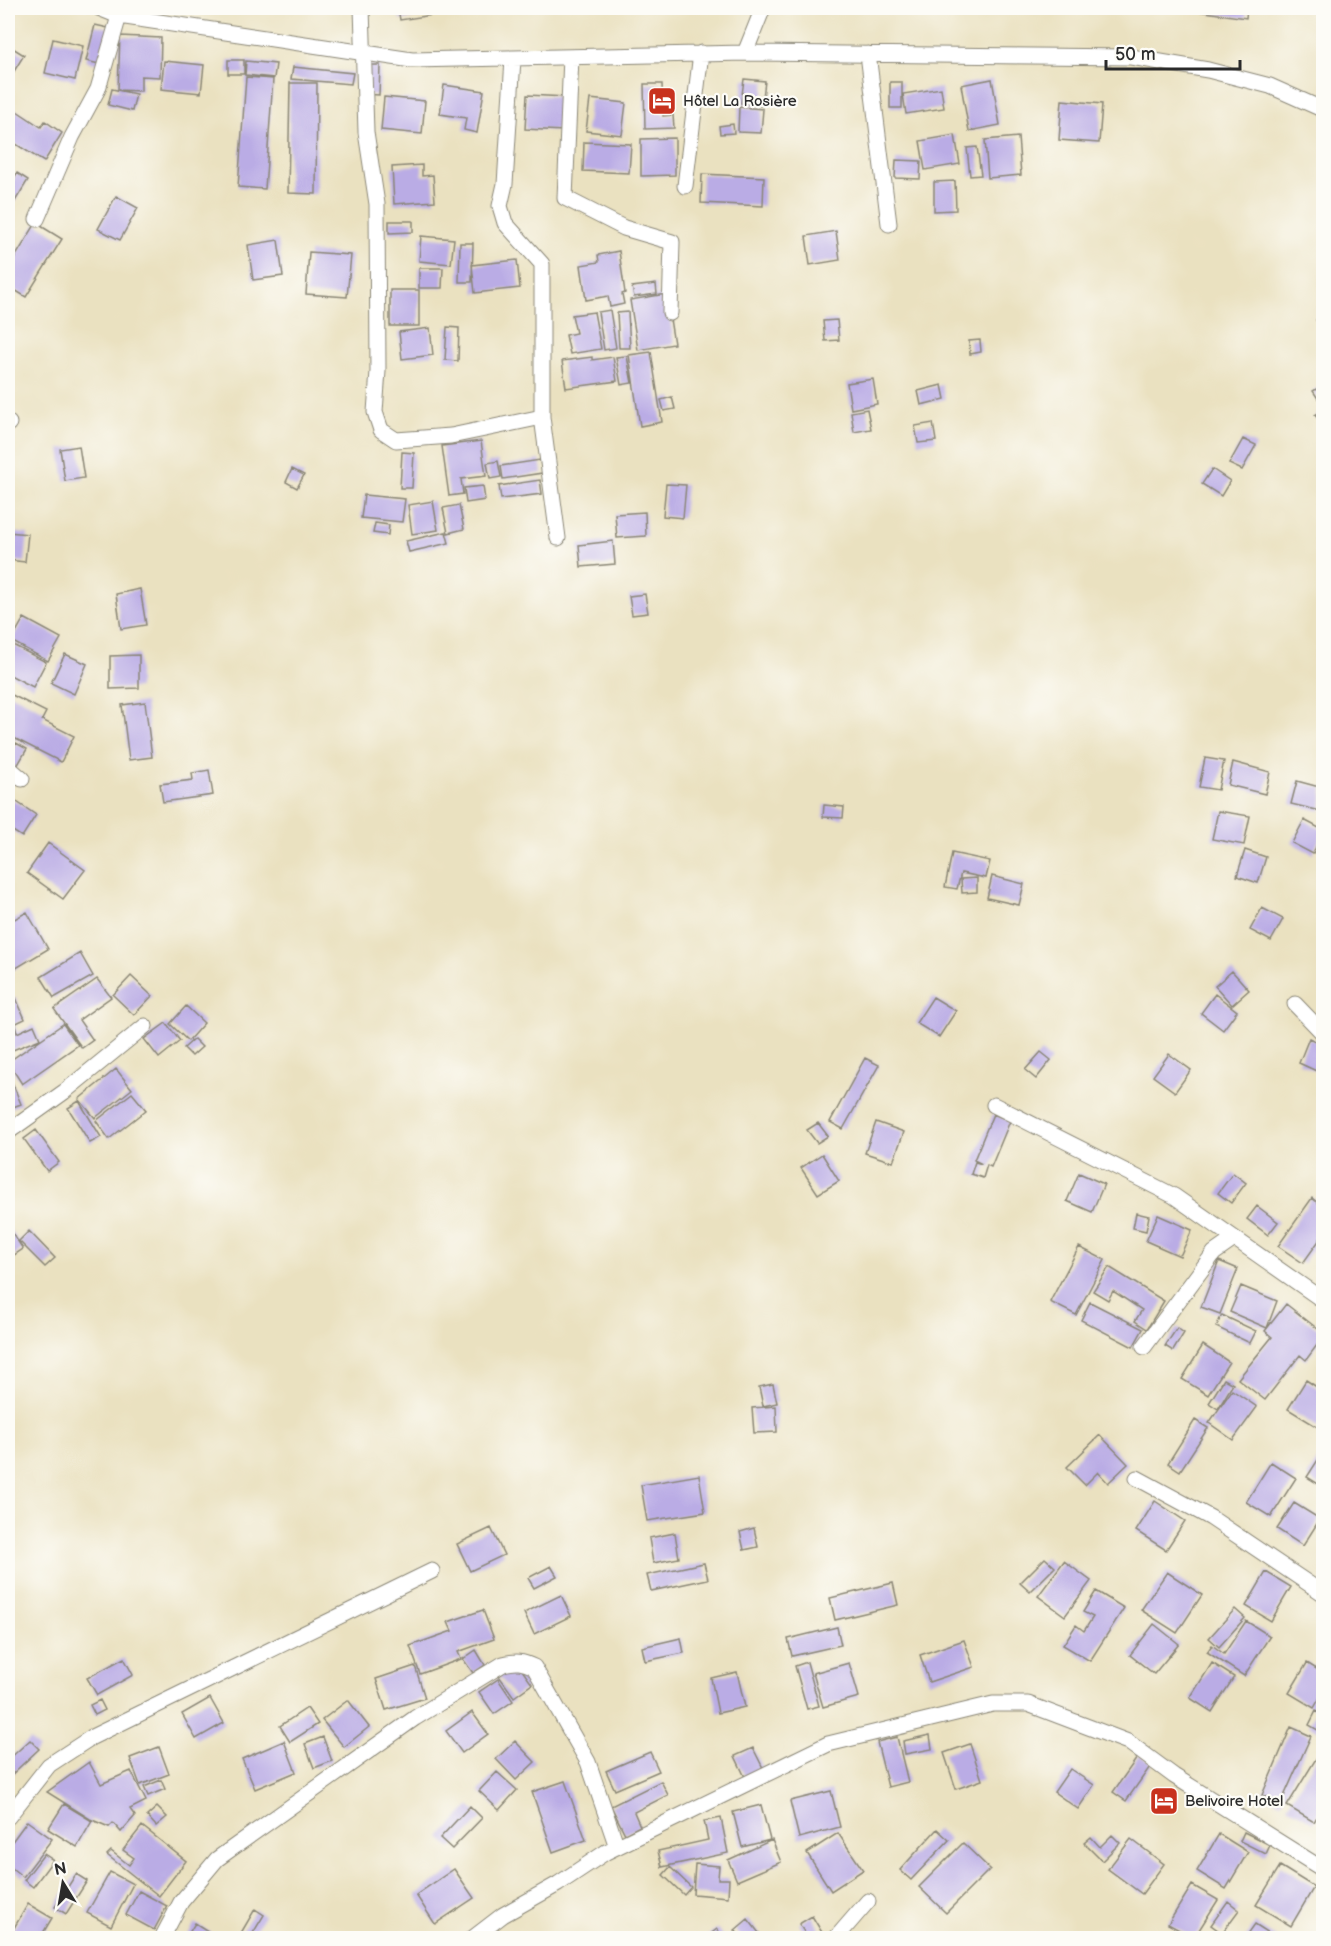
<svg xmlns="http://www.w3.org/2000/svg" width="1331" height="1946" font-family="'Balsamiq Sans',sans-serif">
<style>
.building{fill:#baace5}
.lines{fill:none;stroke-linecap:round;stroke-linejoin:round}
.street-casing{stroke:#8a8676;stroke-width:17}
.street{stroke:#fff;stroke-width:15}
.labels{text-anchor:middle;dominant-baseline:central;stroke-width:4.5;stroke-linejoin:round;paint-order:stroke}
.poi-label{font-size:15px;fill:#2b2b2b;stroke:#fdfcf7;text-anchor:start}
</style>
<rect width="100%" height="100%" fill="#fdfcf7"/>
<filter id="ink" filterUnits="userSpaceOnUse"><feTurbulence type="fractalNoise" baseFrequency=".0167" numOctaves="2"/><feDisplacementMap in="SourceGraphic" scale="12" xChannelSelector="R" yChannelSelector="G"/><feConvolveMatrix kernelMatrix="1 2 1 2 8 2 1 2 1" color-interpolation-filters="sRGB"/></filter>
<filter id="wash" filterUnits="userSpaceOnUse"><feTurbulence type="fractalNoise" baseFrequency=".008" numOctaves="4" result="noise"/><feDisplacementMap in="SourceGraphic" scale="24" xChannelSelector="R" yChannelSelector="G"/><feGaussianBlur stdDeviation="1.35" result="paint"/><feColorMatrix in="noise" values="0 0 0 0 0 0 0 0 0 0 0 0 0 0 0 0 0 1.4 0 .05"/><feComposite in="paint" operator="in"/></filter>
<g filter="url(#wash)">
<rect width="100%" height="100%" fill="#eae1c0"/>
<g id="blocks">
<path class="building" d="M 398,8 L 465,8 L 466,10 L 400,20 Z
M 1177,8 L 1247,8 L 1246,18 Z
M 95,25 L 113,29 L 104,65 L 86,61 Z
M 120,36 L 161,38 L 160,77 L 141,76 L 141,91 L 118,90 Z
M 53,39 L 83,46 L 75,80 L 45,73 Z
M 8,45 L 24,55 L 8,81 Z
M 228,60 L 244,60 L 244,74 L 228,74 Z
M 164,61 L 204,65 L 201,93 L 161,89 Z
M 246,61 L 276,64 L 274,78 L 245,75 Z
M 365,65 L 380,65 L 379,95 L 364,94 Z
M 293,67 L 353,73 L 351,84 L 291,79 Z
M 246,77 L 273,79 L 265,189 L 238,187 Z
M 744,79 L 765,81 L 762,106 L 741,103 Z
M 992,79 L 1000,125 L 969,131 L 961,85 Z
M 890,82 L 902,82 L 902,108 L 890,108 Z
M 290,83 L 317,83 L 316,194 L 288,193 Z
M 644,84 L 662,84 L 663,116 L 673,115 L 674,128 L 645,129 Z
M 444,85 L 484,91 L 477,133 L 464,130 L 466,118 L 440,114 Z
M 941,88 L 944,108 L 906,114 L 903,94 Z
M 112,89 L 136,94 L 132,111 L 108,105 Z
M 527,95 L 566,97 L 564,131 L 525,129 Z
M 384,97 L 425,101 L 422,134 L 381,130 Z
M 590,99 L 626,103 L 622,135 L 586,131 Z
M 1062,100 L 1102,104 L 1099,143 L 1059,140 Z
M 8,105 L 41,127 L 45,121 L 62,133 L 44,162 L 8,139 Z
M 739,107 L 763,109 L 761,133 L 738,132 Z
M 733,124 L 734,133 L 720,134 L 719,126 Z
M 955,135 L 960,164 L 925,170 L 920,141 Z
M 1018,137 L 1021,175 L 988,178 L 985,140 Z
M 675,138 L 675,175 L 641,176 L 641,139 Z
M 584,142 L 631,144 L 629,173 L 583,171 Z
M 977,147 L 981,175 L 970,176 L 967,148 Z
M 896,160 L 921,161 L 920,179 L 895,178 Z
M 422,165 L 422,176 L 433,175 L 435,201 L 394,204 L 392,167 Z
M 17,173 L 28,180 L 14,203 L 8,199 L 8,189 Z
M 702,174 L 764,177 L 763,206 L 701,203 Z
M 955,181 L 956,210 L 934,211 L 934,182 Z
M 116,196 L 138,208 L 120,240 L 98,229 Z
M 389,221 L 413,221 L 413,232 L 389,233 Z
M 36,223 L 62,239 L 26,297 L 8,286 L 8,269 Z
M 836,231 L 840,260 L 810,265 L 806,236 Z
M 421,236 L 454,239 L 451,264 L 419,261 Z
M 278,240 L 283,276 L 253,280 L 248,245 Z
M 460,243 L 473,243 L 472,282 L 459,282 Z
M 619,251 L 625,293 L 622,294 L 624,304 L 610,307 L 608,296 L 586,300 L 581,265 L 599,262 L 598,255 Z
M 309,252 L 351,255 L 347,297 L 306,294 Z
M 517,260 L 520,288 L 475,293 L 472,265 Z
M 419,268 L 443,268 L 442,288 L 419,288 Z
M 656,284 L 657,294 L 634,297 L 632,287 Z
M 390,290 L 419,290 L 419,326 L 390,326 Z
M 666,294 L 674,344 L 638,350 L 630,300 Z
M 1323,309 L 1323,326 L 1316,320 Z
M 610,310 L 616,348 L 604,350 L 598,312 Z
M 594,312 L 601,349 L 570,354 L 566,335 L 576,333 L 572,315 Z
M 628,312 L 630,348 L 619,348 L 617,313 Z
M 837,320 L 839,340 L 825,341 L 823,321 Z
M 447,327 L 459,328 L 458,361 L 445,360 Z
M 430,328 L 433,355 L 402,359 L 399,332 Z
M 980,340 L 981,352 L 970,354 L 969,341 Z
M 651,352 L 662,422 L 640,426 L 629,355 Z
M 627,356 L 632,383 L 621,385 L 616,357 Z
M 592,357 L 592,360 L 613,357 L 617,381 L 566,388 L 562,361 Z
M 873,379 L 877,404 L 851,409 L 847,383 Z
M 942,385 L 945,399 L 921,405 L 918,391 Z
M 1323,385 L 1323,406 L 1313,391 Z
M 672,397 L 675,409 L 664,411 L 661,400 Z
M 867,409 L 871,429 L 854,432 L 851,412 Z
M 1323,410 L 1323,426 L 1315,415 Z
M 933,423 L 936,441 L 918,443 L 915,426 Z
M 1243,439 L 1256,445 L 1242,470 L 1229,464 Z
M 481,441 L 486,476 L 461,479 L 463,494 L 449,496 L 442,446 Z
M 79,446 L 84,478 L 65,481 L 60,449 Z
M 402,452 L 414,453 L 412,488 L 400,488 Z
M 540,460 L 542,473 L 503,479 L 501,466 Z
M 498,461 L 501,477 L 490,479 L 487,463 Z
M 292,469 L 304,475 L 297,488 L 286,482 Z
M 1212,469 L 1230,481 L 1221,496 L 1202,484 Z
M 540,480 L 542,494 L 501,499 L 499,486 Z
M 666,484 L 686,485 L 683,518 L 663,516 Z
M 483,486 L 485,500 L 466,503 L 464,488 Z
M 364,495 L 405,499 L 402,522 L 361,518 Z
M 433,501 L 438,530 L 412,534 L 408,505 Z
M 459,505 L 464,529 L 448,533 L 443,508 Z
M 645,512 L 646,536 L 617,538 L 615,514 Z
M 375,523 L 389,525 L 388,535 L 373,533 Z
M 8,532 L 28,534 L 25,562 L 8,560 Z
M 446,532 L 449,543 L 409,552 L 406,541 Z
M 613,541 L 615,564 L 581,567 L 579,545 Z
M 140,589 L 146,625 L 121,629 L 116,594 Z
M 645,594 L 648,613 L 632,615 L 629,596 Z
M 24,618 L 61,638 L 48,661 L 11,641 Z
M 11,644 L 46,662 L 33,687 L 8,674 L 8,651 Z
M 65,654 L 87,664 L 74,694 L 51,683 Z
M 139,655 L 139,688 L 110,689 L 110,656 Z
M 8,693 L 46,712 L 42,720 L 74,736 L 61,762 L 8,735 Z
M 145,702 L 152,757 L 129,760 L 122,705 Z
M 16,743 L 27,749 L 16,768 L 8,764 L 8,758 Z
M 1205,758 L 1224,761 L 1218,790 L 1199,787 Z
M 1233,762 L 1270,772 L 1265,794 L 1228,785 Z
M 209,770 L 213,795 L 163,802 L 160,784 L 193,780 L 192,773 Z
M 1297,781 L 1323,788 L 1321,811 L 1291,804 Z
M 8,796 L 36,815 L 22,837 L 8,828 Z
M 824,805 L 844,807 L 843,818 L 823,817 Z
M 1218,811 L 1250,816 L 1244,845 L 1212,839 Z
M 1304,820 L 1323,830 L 1313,854 L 1292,843 Z
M 48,843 L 85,870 L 63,899 L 27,873 Z
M 1245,850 L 1266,857 L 1258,883 L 1237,876 Z
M 952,853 L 990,861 L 986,878 L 961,873 L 957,889 L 945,887 Z
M 992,876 L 1024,884 L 1019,905 L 987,898 Z
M 977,878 L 977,892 L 962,893 L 961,879 Z
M 1262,908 L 1283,919 L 1271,941 L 1250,930 Z
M 27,912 L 48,949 L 8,973 L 8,915 L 11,921 Z
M 80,953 L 93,976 L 54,998 L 41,977 Z
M 1232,971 L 1249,990 L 1232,1005 L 1215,986 Z
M 131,976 L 152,996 L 134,1015 L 113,995 Z
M 97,979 L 111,997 L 79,1020 L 93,1040 L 82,1048 L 54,1009 Z
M 1215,994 L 1237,1011 L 1223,1030 L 1201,1013 Z
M 933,997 L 956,1011 L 939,1037 L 916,1023 Z
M 16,998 L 25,1019 L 8,1027 L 8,1002 Z
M 186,1006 L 204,1023 L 188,1041 L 170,1024 Z
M 166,1023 L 180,1041 L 159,1058 L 144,1039 Z
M 63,1024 L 78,1045 L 22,1084 L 8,1062 Z
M 34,1025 L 40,1039 L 8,1052 L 8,1030 L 15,1026 L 17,1033 Z
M 1309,1038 L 1323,1045 L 1323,1074 L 1299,1063 Z
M 194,1039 L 202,1047 L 192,1056 L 184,1048 Z
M 1041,1052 L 1051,1060 L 1036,1079 L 1025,1070 Z
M 1169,1054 L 1191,1070 L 1175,1092 L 1153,1076 Z
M 865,1058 L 879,1065 L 843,1129 L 830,1122 Z
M 116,1069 L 132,1089 L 95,1118 L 79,1099 Z
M 8,1072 L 21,1104 L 8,1109 Z
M 132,1093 L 146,1110 L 109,1139 L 96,1121 Z
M 79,1101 L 101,1137 L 90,1143 L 68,1108 Z
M 993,1114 L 1010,1121 L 991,1167 L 987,1165 L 983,1178 L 971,1174 L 975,1162 L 982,1164 L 974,1160 Z
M 876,1122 L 904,1132 L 893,1162 L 865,1153 Z
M 818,1123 L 828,1136 L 817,1143 L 807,1130 Z
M 36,1130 L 59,1162 L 47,1171 L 24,1139 Z
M 822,1154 L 839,1181 L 818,1194 L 801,1168 Z
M 1079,1173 L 1104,1184 L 1092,1212 L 1067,1201 Z
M 1233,1173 L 1246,1183 L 1231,1203 L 1218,1193 Z
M 1312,1198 L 1323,1207 L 1323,1235 L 1303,1263 L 1278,1246 Z
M 1257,1206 L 1278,1222 L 1268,1235 L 1247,1219 Z
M 1136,1213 L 1149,1216 L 1146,1231 L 1133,1228 Z
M 1158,1215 L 1192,1230 L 1180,1256 L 1146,1241 Z
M 9,1228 L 23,1249 L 8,1259 L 8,1230 Z
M 29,1231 L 55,1258 L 45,1267 L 19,1241 Z
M 1079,1247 L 1105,1260 L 1076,1315 L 1050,1302 Z
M 1219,1261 L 1238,1269 L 1220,1314 L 1201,1307 Z
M 1109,1267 L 1164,1301 L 1147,1329 L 1135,1321 L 1142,1310 L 1113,1291 L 1108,1300 L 1093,1291 Z
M 1241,1286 L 1277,1301 L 1267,1328 L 1230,1312 Z
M 1090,1302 L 1143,1329 L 1133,1347 L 1081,1320 Z
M 1286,1304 L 1323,1333 L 1323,1337 L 1306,1360 L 1300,1355 L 1265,1400 L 1238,1379 L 1272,1337 L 1265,1331 Z
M 1222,1315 L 1256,1331 L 1250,1343 L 1216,1327 Z
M 1177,1328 L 1184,1333 L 1173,1351 L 1165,1346 Z
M 1203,1345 L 1229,1362 L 1208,1395 L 1182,1379 Z
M 1224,1379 L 1233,1384 L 1218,1409 L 1209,1403 Z
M 1306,1380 L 1323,1391 L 1323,1421 L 1319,1428 L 1288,1409 Z
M 773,1384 L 777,1403 L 763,1406 L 759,1387 Z
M 1232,1390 L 1257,1407 L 1233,1440 L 1209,1423 Z
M 776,1406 L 777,1432 L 754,1433 L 752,1408 Z
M 1195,1420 L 1208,1428 L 1180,1471 L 1168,1463 Z
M 1100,1435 L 1128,1464 L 1108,1483 L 1098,1472 L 1085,1485 L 1067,1467 Z
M 1323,1452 L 1323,1487 L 1307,1477 Z
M 1271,1462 L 1296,1478 L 1271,1517 L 1246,1502 Z
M 699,1475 L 705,1512 L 647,1521 L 641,1485 Z
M 1155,1501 L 1185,1521 L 1166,1550 L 1136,1531 Z
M 1294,1503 L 1320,1519 L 1303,1546 L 1277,1529 Z
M 491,1528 L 504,1555 L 470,1571 L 457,1544 Z
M 754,1528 L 758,1547 L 744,1550 L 740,1532 Z
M 675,1533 L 679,1558 L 653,1563 L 649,1538 Z
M 1045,1558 L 1055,1567 L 1030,1592 L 1020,1583 Z
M 1064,1561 L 1091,1581 L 1065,1616 L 1038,1596 Z
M 704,1563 L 708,1579 L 651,1591 L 647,1575 Z
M 551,1566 L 557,1576 L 534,1588 L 528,1578 Z
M 1167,1572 L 1202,1595 L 1177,1633 L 1141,1610 Z
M 1266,1572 L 1291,1587 L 1271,1621 L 1246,1606 Z
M 893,1583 L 898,1605 L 835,1620 L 830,1598 Z
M 1096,1591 L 1124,1608 L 1090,1661 L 1063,1645 L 1076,1625 L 1084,1631 L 1093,1617 L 1083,1612 Z
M 561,1595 L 571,1616 L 534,1634 L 524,1613 Z
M 1235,1609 L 1245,1618 L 1219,1647 L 1209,1638 Z
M 483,1610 L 494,1639 L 458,1652 L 461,1659 L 420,1674 L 410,1646 L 452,1631 L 448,1622 Z
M 1246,1621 L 1270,1636 L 1244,1676 L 1207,1652 L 1212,1645 L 1224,1654 Z
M 1154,1624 L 1179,1644 L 1154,1674 L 1130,1655 Z
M 837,1627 L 841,1645 L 792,1656 L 788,1639 Z
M 681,1638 L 684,1653 L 645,1661 L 642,1647 Z
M 964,1640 L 974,1667 L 929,1682 L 920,1655 Z
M 476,1650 L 485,1665 L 473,1673 L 463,1659 Z
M 124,1658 L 133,1675 L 97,1695 L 87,1678 Z
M 807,1662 L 819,1706 L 807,1709 L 795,1666 Z
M 517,1663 L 532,1684 L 514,1697 L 499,1676 Z
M 849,1663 L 859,1697 L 823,1707 L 813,1673 Z
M 1212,1663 L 1234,1677 L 1212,1712 L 1190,1698 Z
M 1307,1663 L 1323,1673 L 1323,1692 L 1314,1708 L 1289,1693 Z
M 415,1666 L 425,1698 L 386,1710 L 376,1679 Z
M 737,1672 L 745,1707 L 718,1713 L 711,1678 Z
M 498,1679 L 513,1701 L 494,1714 L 479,1692 Z
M 210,1698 L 224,1723 L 196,1739 L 182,1714 Z
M 100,1700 L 105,1710 L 95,1715 L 90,1705 Z
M 348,1700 L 369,1727 L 344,1747 L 322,1720 Z
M 307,1708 L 318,1724 L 290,1742 L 280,1726 Z
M 1316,1711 L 1323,1715 L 1323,1733 L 1309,1725 Z
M 472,1712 L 488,1734 L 462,1753 L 446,1731 Z
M 1291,1727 L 1311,1736 L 1281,1803 L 1262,1795 Z
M 930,1735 L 932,1749 L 905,1754 L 903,1741 Z
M 323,1737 L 332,1761 L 314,1768 L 305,1744 Z
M 897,1737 L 908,1782 L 888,1787 L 877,1742 Z
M 30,1740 L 39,1749 L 8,1778 L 8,1760 Z
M 284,1741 L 296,1772 L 255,1789 L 242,1759 Z
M 515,1741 L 535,1762 L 516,1780 L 496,1759 Z
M 970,1744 L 982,1780 L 956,1789 L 944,1753 Z
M 159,1747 L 169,1774 L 140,1785 L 130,1758 Z
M 753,1748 L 763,1768 L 745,1777 L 735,1756 Z
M 650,1752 L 659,1771 L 615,1790 L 606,1771 Z
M 1139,1755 L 1152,1764 L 1126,1801 L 1113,1792 Z
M 1317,1757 L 1323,1761 L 1323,1806 L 1314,1822 L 1287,1806 Z
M 89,1762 L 101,1784 L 131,1771 L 146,1801 L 130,1809 L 135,1816 L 121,1832 L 113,1823 L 109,1827 L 90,1819 L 47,1792 Z
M 1070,1769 L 1094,1785 L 1078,1809 L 1054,1792 Z
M 497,1772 L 517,1790 L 499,1810 L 479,1791 Z
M 161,1780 L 165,1789 L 148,1796 L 144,1787 Z
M 565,1781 L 586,1840 L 553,1852 L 532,1792 Z
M 661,1781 L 668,1795 L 634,1812 L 640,1826 L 625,1834 L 611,1806 Z
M 831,1791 L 840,1827 L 799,1838 L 790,1801 Z
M 64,1804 L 92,1821 L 77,1847 L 48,1829 Z
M 761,1805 L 770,1840 L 742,1847 L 733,1812 Z
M 470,1806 L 482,1818 L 452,1849 L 440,1838 Z
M 157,1807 L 167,1817 L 156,1826 L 147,1816 Z
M 721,1818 L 728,1853 L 662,1867 L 658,1851 L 708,1840 L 704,1821 Z
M 27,1821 L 52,1839 L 23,1877 L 8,1865 L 8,1847 Z
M 142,1826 L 186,1861 L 159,1896 L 107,1855 L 111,1851 L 129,1865 L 134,1858 L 123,1850 Z
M 937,1829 L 949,1840 L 911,1880 L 900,1870 Z
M 1244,1832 L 1270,1845 L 1266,1854 L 1240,1841 Z
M 838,1833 L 863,1870 L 831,1891 L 807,1853 Z
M 1219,1834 L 1248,1852 L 1226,1889 L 1197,1871 Z
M 1112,1835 L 1120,1843 L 1102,1861 L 1084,1843 L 1091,1837 L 1100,1847 Z
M 1131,1839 L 1164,1864 L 1142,1894 L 1108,1869 Z
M 772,1840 L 781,1862 L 737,1881 L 728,1860 Z
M 963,1843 L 990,1869 L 946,1913 L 919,1887 Z
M 44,1854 L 53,1860 L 33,1887 L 24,1880 Z
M 695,1864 L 719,1866 L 718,1879 L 729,1879 L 728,1897 L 693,1894 Z
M 1280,1866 L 1314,1887 L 1291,1926 L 1256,1905 Z
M 670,1867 L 691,1887 L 684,1895 L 663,1875 Z
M 454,1869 L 474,1898 L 435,1924 L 416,1895 Z
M 110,1872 L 133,1884 L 111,1926 L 87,1913 Z
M 76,1874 L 87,1881 L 66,1914 L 55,1907 Z
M 1192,1885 L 1218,1900 L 1194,1938 L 1168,1924 Z
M 139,1891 L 167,1906 L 154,1930 L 126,1915 Z
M 1228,1901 L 1239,1910 L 1222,1933 L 1211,1925 Z
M 28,1904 L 52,1918 L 40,1938 L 8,1938 Z
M 255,1909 L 264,1915 L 250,1938 L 238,1938 Z
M 812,1916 L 823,1934 L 816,1938 L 808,1938 L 799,1924 Z
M 748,1919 L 763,1938 L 741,1938 L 735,1930 Z
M 195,1923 L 219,1938 L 186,1938 Z
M 1255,1924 L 1277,1938 L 1245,1938 Z
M 717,1929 L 724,1938 L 705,1938 Z"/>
</g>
</g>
<g filter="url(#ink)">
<use href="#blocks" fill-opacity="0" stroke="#8a8676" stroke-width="1.5"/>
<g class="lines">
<g class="street-casing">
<path id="street" d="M 99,8 L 119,16 L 412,60 L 745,53 L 1131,57 L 1208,70 L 1270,86 L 1324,110
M 362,8 L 366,132 L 377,204 L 378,371 L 375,412 L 381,430 L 396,440 L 451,436 L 542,417
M 745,53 L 763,8
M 868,54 L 889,224
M 571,57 L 565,198 L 624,228 L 672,242 L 670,313
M 513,59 L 505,184 L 500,206 L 505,223 L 542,264 L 542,417 L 558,538
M 685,186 L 701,53
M 37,219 L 72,137 L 98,89 L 119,16
M 8,424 L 9,423
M 8,767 L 22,779
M 1295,1004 L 1324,1034
M 994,1105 L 1174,1196 L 1324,1301
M 8,1132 L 64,1092 L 145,1026
M 1144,1347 L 1214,1253 L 1234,1239
M 1137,1478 L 1211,1518 L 1324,1594
M 8,1817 L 49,1765 L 92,1737 L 432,1571
M 162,1938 L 181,1902 L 217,1859 L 415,1718 L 503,1664 C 516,1661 522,1661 534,1667 L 588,1762 L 617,1847
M 473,1938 L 503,1915 L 558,1884 L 606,1852 L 828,1744 L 993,1704 L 1028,1704 L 1128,1742 L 1174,1776 L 1324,1870
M 836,1938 L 868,1901"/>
</g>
<use href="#street" class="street"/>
</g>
</g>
<defs>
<g id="hotel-square" transform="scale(1.5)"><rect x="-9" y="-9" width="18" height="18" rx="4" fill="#c8321e" stroke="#fdfcf7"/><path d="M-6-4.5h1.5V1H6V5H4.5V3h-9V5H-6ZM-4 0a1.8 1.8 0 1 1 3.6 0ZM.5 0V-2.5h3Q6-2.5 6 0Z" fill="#fff"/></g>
</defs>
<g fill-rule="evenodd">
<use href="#hotel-square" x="662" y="101"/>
<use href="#hotel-square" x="1164" y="1801"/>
</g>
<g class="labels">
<g class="poi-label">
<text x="683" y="101">Hôtel La Rosière</text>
<text x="1185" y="1801">Belivoire Hotel</text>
</g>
</g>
<rect width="1331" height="1946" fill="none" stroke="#fdfcf7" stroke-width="30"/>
<g transform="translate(63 1883) rotate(349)" stroke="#fdfcf7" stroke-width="4.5" paint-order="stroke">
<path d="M0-4.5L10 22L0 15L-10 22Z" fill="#2b2b2b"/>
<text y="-9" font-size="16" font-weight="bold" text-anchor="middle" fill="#2b2b2b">N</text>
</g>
<path d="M1106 60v9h134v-9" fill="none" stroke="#2b2b2b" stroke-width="3"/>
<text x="1115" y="60" font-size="18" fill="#2b2b2b" stroke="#fdfcf7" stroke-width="4.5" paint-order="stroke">50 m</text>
</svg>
